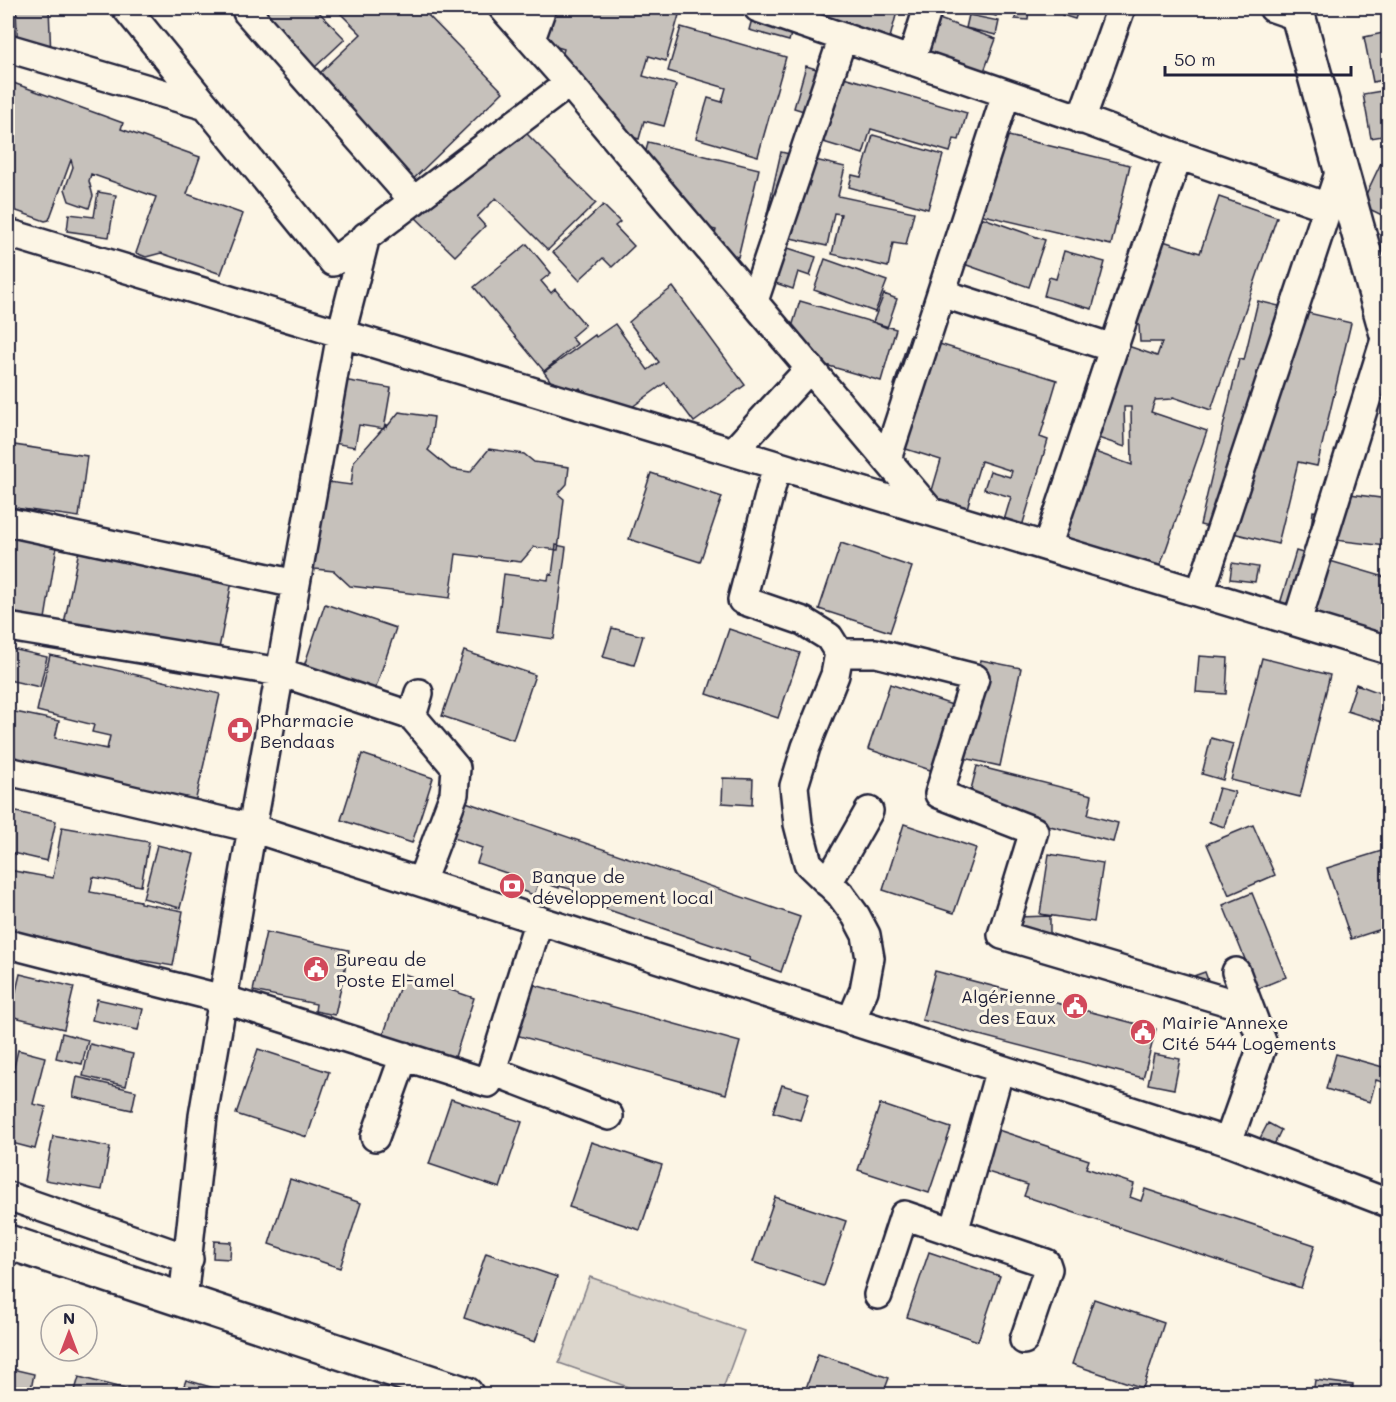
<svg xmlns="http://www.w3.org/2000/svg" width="1396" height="1402" font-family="Mali,sans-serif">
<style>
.green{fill:#dcd6cc;stroke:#7f7c84;stroke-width:1.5}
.building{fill:#c6c1bb;stroke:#22223b;stroke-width:1.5}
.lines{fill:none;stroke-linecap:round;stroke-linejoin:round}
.street-casing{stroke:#22223b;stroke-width:32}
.secondary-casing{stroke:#22223b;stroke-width:38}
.primary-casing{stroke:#22223b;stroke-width:38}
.street{stroke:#fcf5e5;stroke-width:27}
.secondary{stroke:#fcf5e5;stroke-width:33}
.primary{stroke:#fcf5e5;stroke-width:33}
.labels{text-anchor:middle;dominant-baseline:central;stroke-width:6;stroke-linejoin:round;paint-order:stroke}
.poi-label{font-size:18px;fill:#22223b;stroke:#fcf5e5;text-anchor:start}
</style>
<rect width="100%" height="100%" fill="#fcf5e5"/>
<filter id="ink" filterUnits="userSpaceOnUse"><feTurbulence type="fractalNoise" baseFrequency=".0167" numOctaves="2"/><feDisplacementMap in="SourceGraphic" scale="12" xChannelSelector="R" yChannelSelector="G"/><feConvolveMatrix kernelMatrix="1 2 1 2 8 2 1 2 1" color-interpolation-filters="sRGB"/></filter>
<g filter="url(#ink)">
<path class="green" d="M 590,1277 L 744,1331 L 721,1394 L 648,1394 L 559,1363 Z"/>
<path class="building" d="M 16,8 L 49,8 L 51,56 L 18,58 Z
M 229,8 L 315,8 L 345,39 L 299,82 Z
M 335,8 L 421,8 L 503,92 L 399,193 L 300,92 L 361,34 Z
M 528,8 L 653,8 L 679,15 L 666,61 L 649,56 L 643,76 L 676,85 L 664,126 L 644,121 L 639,139 L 586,124 L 589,114 L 556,78 L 564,49 L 520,36 Z
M 755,8 L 898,8 L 887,49 L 794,23 L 789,41 L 749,30 Z
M 971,8 L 999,8 L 996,16 Z
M 1017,8 L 1029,8 L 1028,20 L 1015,19 Z
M 1063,8 L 1079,8 L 1075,19 L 1062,15 L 1065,8 Z
M 922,13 L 996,39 L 980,82 L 906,56 Z
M 969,15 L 999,21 L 996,35 L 966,28 Z
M 681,27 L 786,57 L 758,156 L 696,138 L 708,98 L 722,102 L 726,88 L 668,71 Z
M 1388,32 L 1388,79 L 1373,82 L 1364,37 Z
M 806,66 L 967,113 L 959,140 L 954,139 L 950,152 L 871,129 L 863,154 L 800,135 L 807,112 L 794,108 Z
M 8,81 L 123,123 L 121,129 L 200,157 L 187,194 L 243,214 L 221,274 L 161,253 L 146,257 L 136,253 L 156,197 L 91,174 L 89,181 L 93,196 L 89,208 L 69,201 L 65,189 L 73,167 L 71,160 L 49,220 L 45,221 L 8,208 Z
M 1388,90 L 1388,135 L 1371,138 L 1363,94 Z
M 510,117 L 596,203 L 548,250 L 496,198 L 477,217 L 485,226 L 455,256 L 412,214 Z
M 996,133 L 1130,165 L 1111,245 L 962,210 Z
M 873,135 L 943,155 L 928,209 L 849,187 L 852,175 L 861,177 Z
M 648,142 L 759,169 L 738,257 L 711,251 L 716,230 L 691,224 L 694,209 L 654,199 L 641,174 Z
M 1388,148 L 1388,218 L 1361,205 Z
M 781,152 L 845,167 L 838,196 L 914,212 L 906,245 L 893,243 L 888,267 L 832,254 L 841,214 L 834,213 L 827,246 L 763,232 Z
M 98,192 L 116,195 L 109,237 L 67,231 L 69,214 L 94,217 Z
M 1219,197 L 1277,217 L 1211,410 L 1173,397 L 1172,399 L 1155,400 L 1151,412 L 1207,431 L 1156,578 L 1035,541 L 1072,444 L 1132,465 L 1131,407 L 1124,407 L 1125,447 L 1080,432 L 1096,384 L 1087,381 L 1102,337 L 1157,356 L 1162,342 L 1140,342 L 1139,325 L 1123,320 L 1151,237 L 1200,253 Z
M 603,205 L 620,222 L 615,226 L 634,246 L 612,267 L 603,258 L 579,280 L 553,252 Z
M 964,211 L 1045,240 L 1029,287 L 947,258 Z
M 760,239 L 816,257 L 810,276 L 798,272 L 793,289 L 749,274 Z
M 527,244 L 551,273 L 541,281 L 551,293 L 555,289 L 585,325 L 571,337 L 577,344 L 544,371 L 474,287 Z
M 1064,251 L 1105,262 L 1092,309 L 1044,296 L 1049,277 L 1056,279 Z
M 825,259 L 887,281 L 875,312 L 814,290 Z
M 673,287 L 745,385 L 694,422 L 665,383 L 617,418 L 598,413 L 580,388 L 564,400 L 544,372 L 595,335 L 596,337 L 615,324 L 648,370 L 659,362 L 629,322 L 636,316 L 636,315 Z
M 884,294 L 897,299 L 887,328 L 873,322 Z
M 800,301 L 896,329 L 881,381 L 784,353 Z
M 1258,301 L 1351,323 L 1317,466 L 1298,462 L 1278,544 L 1200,525 L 1239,359 L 1244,360 Z
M 910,335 L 1057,380 L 1040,437 L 1048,440 L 1020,533 L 1002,527 L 1011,497 L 984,489 L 990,471 L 1010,477 L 1012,471 L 981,461 L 965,515 L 928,504 L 941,460 L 890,444 L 907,389 L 894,385 Z
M 331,378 L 391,388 L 384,429 L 359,425 L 355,447 L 328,442 Z
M 399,412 L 434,417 L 430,447 L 428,450 L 451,469 L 470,472 L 489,449 L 524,454 L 534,462 L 569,467 L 567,484 L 558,494 L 564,499 L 558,550 L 534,547 L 521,562 L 456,554 L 450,598 L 350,586 L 334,571 L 315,569 L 303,559 L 313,480 L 351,485 L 354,461 L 387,424 L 386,428 Z
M 8,431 L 10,432 L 8,444 L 87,456 L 79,517 L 8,507 Z
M 651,473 L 722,497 L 700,562 L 629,539 Z
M 1327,491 L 1388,499 L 1388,525 L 1386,546 L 1310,537 L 1313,511 L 1324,512 Z
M 8,532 L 58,540 L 45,619 L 8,613 Z
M 841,543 L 912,567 L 890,632 L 819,609 Z
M 80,545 L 233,576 L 216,664 L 62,634 Z
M 556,545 L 566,547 L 554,639 L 497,631 L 504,574 L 548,580 L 549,574 L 552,575 Z
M 1296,551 L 1388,578 L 1388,638 L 1279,607 Z
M 1232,563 L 1258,567 L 1255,582 L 1230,579 Z
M 325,604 L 396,628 L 374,693 L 303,669 Z
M 612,628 L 643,636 L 634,665 L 603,657 Z
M 729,629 L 800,653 L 778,718 L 707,694 Z
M 8,648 L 47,657 L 40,687 L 8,680 Z
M 464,651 L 535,675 L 513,740 L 442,716 Z
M 50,655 L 220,694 L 191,820 L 8,778 L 8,723 L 10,711 L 59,721 L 55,738 L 107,749 L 110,736 L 92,732 L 94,725 L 37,711 Z
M 1199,656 L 1228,658 L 1226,694 L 1196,692 Z
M 1262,658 L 1330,675 L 1300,797 L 1231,780 Z
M 981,660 L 1021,668 L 1000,766 L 959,757 Z
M 890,684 L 961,708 L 939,773 L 868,749 Z
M 1356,684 L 1388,696 L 1388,724 L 1347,711 Z
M 1211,738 L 1233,744 L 1223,780 L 1202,774 Z
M 362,754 L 433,778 L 412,843 L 341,820 Z
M 977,766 L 1092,795 L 1088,815 L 1118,823 L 1113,842 L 967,805 Z
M 723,778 L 753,779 L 752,805 L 722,803 Z
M 1219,788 L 1235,792 L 1224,827 L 1209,822 Z
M 463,801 L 800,917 L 781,972 L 749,960 L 750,958 L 606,909 L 607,907 L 572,895 L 574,890 L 559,886 L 559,888 L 539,881 L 534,895 L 511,887 L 515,876 L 477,863 L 482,848 L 451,837 Z
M 8,810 L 56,821 L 47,861 L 8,852 Z
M 904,824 L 976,848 L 954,913 L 883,890 Z
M 1253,825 L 1275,875 L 1229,895 L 1207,844 Z
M 62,827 L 149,842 L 141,886 L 93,877 L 90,892 L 140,901 L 140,903 L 183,911 L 173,966 L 8,937 L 8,870 L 53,878 Z
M 157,845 L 194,854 L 180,908 L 143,898 Z
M 1388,849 L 1388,927 L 1351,939 L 1327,868 Z
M 1049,854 L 1103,863 L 1094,922 L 1040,914 Z
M 1252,893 L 1286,977 L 1257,989 L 1223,905 Z
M 1050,916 L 1050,935 L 1018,936 L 1017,917 Z
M 266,932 L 349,950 L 335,1015 L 315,1011 L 316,1004 L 253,991 Z
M 935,971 L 1156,1029 L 1143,1078 L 922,1020 Z
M 1205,972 L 1209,983 L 1171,984 Z
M 20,974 L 74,987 L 64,1029 L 10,1016 Z
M 404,974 L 474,998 L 453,1063 L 382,1039 Z
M 513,979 L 740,1042 L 726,1094 L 498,1030 Z
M 97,999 L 143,1009 L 138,1030 L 92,1020 Z
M 62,1033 L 88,1040 L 82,1064 L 56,1058 Z
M 90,1044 L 133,1054 L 126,1086 L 83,1076 Z
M 258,1049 L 329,1072 L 307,1137 L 236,1114 Z
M 18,1050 L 45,1057 L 33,1104 L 46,1107 L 35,1149 L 8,1142 L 8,1092 Z
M 1154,1054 L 1180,1059 L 1174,1089 L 1148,1084 Z
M 1336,1054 L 1383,1067 L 1387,1054 L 1388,1054 L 1388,1084 L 1376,1080 L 1370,1102 L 1326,1089 Z
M 77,1077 L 136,1091 L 132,1110 L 73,1097 Z
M 782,1085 L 809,1093 L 800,1120 L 773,1112 Z
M 451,1099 L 522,1122 L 500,1188 L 429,1164 Z
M 880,1104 L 951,1128 L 929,1193 L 858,1170 Z
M 1268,1123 L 1281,1130 L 1270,1153 L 1256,1146 Z
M 989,1127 L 1089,1160 L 1086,1168 L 1134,1184 L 1130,1197 L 1141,1201 L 1145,1189 L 1315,1245 L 1301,1288 L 1024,1196 L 1028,1185 L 975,1168 Z
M 53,1136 L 110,1147 L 102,1190 L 45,1180 Z
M 591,1142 L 662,1165 L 640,1230 L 569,1207 Z
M 290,1179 L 361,1203 L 340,1268 L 269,1244 Z
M 775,1197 L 846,1221 L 824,1286 L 753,1262 Z
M 214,1241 L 231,1242 L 230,1259 L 213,1258 Z
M 929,1252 L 1000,1276 L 978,1341 L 907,1317 Z
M 486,1253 L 557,1277 L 535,1342 L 464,1318 Z
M 1094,1299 L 1164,1323 L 1143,1388 L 1072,1364 Z
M 1388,1316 L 1388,1341 L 1381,1339 Z
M 818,1354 L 889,1378 L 883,1394 L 804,1394 Z
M 8,1368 L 34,1374 L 30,1394 L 8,1394 Z
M 79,1377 L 145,1394 L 74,1394 Z
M 186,1380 L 214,1388 L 212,1394 L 181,1394 Z
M 1315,1380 L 1353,1385 L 1352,1394 L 1313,1394 Z"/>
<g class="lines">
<g class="street-casing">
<path id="street" d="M 126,8 L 206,106
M 253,8 L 247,12 L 414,201
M 503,8 L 569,83 L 931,512
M 758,8 L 1087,121 L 1178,155 L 1047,547
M 1273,8 L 1299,17
M 531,39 L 542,8
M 8,48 L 206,106 L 333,262 L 569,83
M 911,61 L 928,8
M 1081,120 L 1121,8
M 1178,155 L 1328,207
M 8,233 L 1388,650
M 366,236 L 341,334 L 252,828 L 1228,1142 L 1388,1203
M 941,293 L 1113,348
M 754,301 L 843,37
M 733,452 L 810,368
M 887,459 L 1006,94
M 777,465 L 742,600 L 803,621 L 829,637 L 839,653 L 835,675 L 806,747 L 794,786 L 798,824 L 808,863 L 840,894 L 856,916 L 866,935 L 870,958 L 864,990 L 851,1021
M 8,522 L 296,584
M 1200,593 L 1341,167
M 1297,622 L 1387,333
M 8,627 L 280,672 L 412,716
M 839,653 L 876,653 L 975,678 L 939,794 L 1034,831 L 1002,935 L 1249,1008
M 419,693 L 412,716 L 456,768 L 454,794 L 421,882
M 8,771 L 252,828 L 203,1116 L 183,1300
M 828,883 L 869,811
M 8,944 L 223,999 L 488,1083 L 539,920
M 492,1071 L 609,1116
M 375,1137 L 404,1056
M 1228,1142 L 1263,1044 L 1236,972
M 8,1196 L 189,1259
M 954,1232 L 1000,1069
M 878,1295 L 904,1215 L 1046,1263 L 1048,1269 L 1024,1340"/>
</g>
<g class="secondary-casing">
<path id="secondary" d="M 1296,8 L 1388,338"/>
</g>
<g class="primary-casing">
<path id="primary" d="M 8,1242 L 466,1394"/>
</g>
<use href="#street" class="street"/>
<use href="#secondary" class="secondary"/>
<use href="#primary" class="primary"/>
</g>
</g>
<defs>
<g id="pharmacy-disc" transform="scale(1.35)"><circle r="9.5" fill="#d1495b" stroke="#fcf5e5"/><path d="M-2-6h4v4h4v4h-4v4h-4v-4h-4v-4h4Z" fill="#fff"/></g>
<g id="bank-disc" transform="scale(1.35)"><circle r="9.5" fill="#d1495b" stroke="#fcf5e5"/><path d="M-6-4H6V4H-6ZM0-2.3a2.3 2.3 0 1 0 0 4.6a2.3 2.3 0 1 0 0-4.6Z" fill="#fff"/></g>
<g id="civic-disc" transform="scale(1.35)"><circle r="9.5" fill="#d1495b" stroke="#fcf5e5"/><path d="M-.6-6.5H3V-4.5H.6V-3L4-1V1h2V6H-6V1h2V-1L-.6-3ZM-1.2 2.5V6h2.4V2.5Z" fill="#fff"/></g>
</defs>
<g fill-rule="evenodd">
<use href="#pharmacy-disc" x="240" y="730"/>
<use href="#bank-disc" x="512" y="886"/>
<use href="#civic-disc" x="316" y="969"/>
<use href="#civic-disc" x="1075" y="1006"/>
<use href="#civic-disc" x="1143" y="1032"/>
</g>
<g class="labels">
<g class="poi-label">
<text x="260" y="720">Pharmacie<tspan x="260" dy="21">Bendaas</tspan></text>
<text x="532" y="876">Banque de<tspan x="532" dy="21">développement local</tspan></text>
<text x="336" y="959">Bureau de<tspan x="336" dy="21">Poste El-amel</tspan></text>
<text x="1056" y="996" text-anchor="end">Algérienne<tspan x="1056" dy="21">des Eaux</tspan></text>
<text x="1162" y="1022">Mairie Annexe<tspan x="1162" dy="21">Cité 544 Logements</tspan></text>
</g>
</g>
<rect width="1396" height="1402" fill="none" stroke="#fcf5e5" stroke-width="30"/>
<rect x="15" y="15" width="1366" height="1372" fill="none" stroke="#22223b" stroke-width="2" filter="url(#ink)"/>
<g transform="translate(69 1333)"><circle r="28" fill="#fcf5e5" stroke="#a5a1a1" stroke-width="1.5"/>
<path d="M0-4.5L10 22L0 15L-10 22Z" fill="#d1495b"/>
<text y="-9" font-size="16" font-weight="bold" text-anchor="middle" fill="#22223b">N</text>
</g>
<path d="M1165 66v9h186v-9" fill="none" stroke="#22223b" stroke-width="3"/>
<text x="1174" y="66" font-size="18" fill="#22223b" stroke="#fcf5e5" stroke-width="4.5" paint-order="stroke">50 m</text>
</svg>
